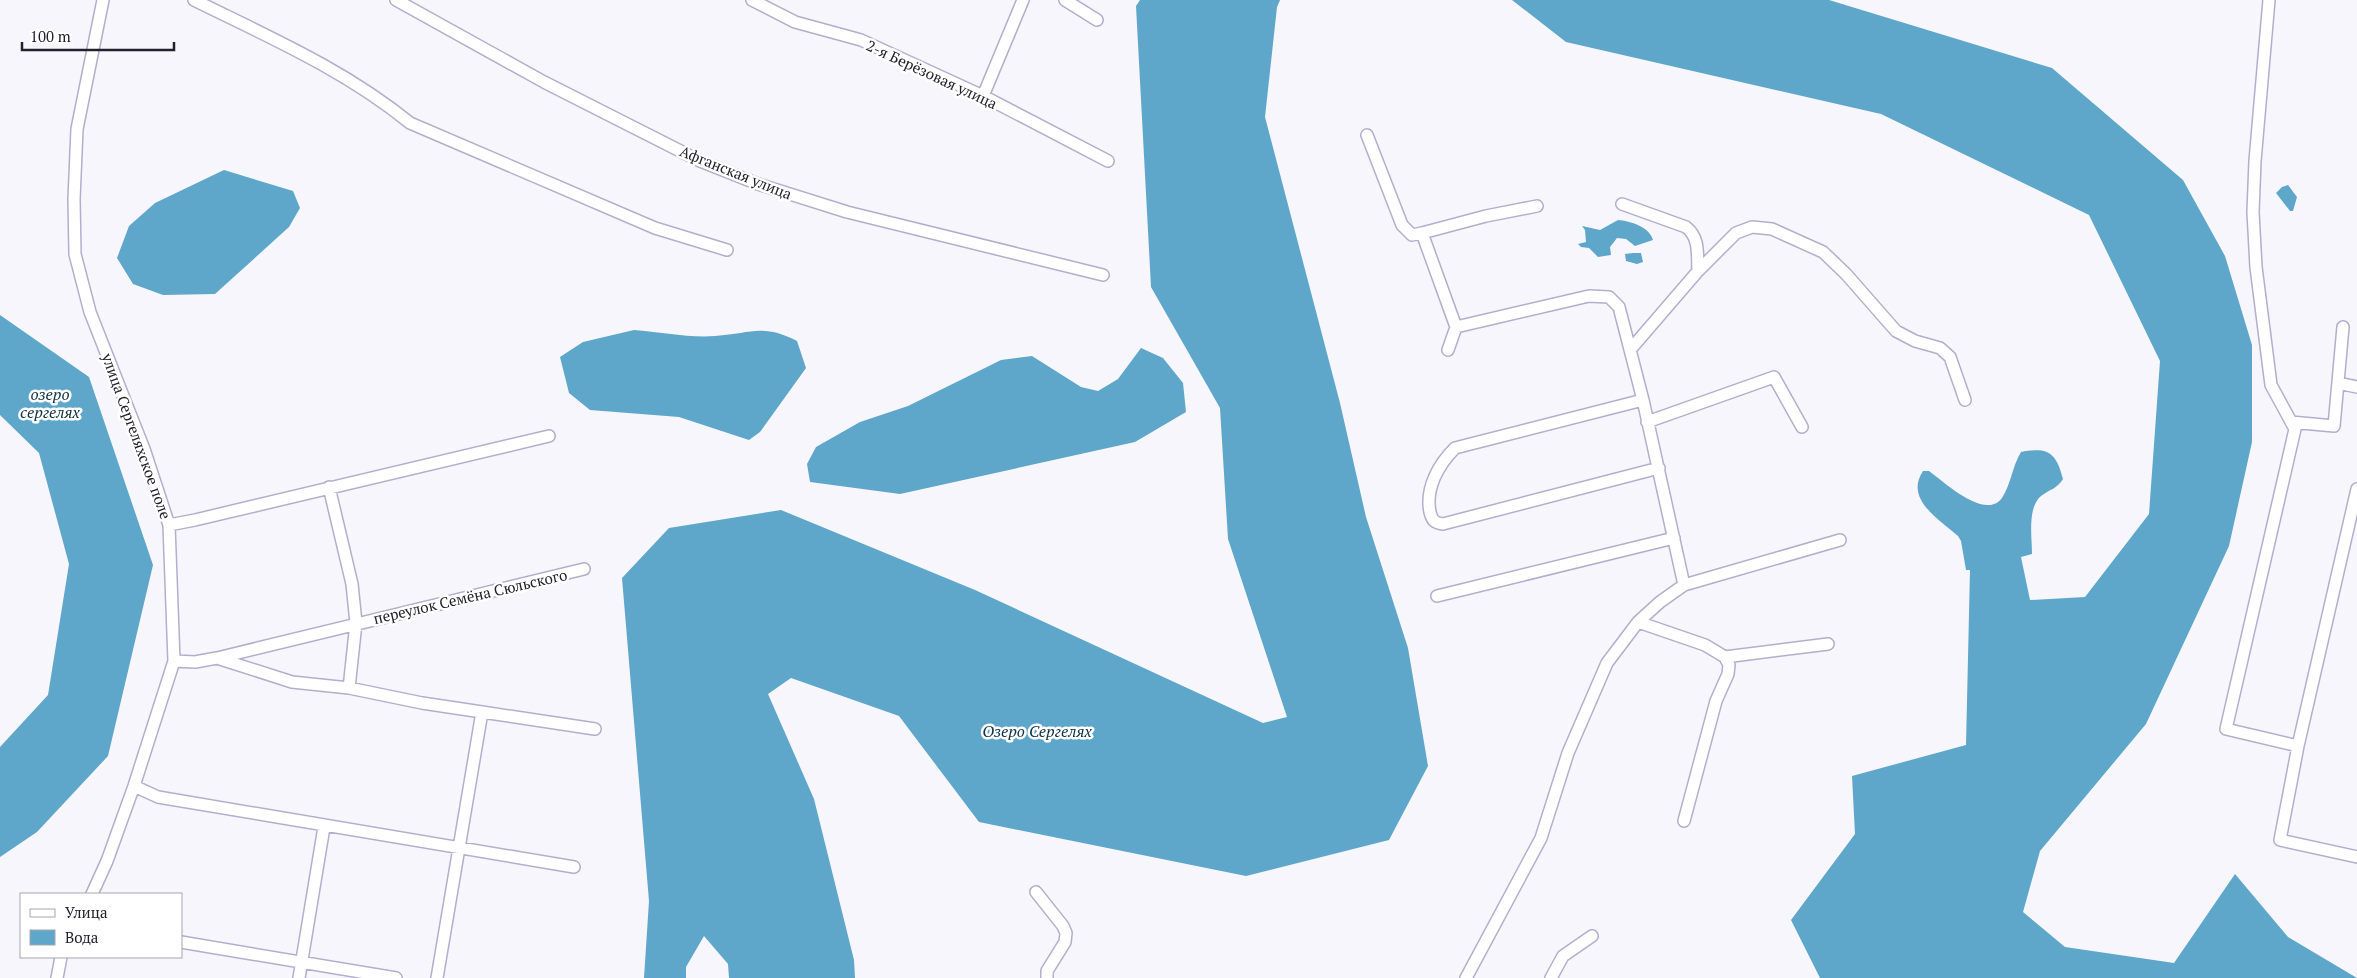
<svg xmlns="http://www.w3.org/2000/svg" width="2357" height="978" font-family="'PT Serif',serif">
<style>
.water{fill:#5ea6ca}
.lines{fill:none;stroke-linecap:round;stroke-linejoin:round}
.street-casing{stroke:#b3aecd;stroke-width:14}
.street{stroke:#fff;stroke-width:11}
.labels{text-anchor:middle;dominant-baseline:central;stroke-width:5;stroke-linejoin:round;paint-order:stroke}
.street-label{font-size:15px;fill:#22202c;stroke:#fff}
.water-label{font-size:16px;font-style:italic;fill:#103241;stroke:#fff}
</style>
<rect width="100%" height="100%" fill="#f7f6fc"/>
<path class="water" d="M 1140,0 L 1280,0 L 1277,7 L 1265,117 L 1340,403 L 1366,517 L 1408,648 L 1428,766 L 1389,840 L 1246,876 L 979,822 L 899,716 L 791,678 L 768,694 L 814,799 L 854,960 L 855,978 L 729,978 L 728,964 L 704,936 L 686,967 L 686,978 L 644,978 L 649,901 L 622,578 L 669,528 L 781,510 L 975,590 L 1263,723 L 1287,717 L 1228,539 L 1220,408 L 1151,287 L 1136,6 Z
M 1512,0 L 1829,0 L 2052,68 L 2183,180 L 2225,256 L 2252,345 L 2252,442 L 2229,546 L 2146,724 L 2040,851 L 2023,912 L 2065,947 L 2174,963 L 2235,874 L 2288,937 L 2357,978 L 1820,978 L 1791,920 L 1855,834 L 1852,776 L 1966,745 L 1970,570 L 1966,570 L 1961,541 L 1958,536 C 1940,520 1904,499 1923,471 L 1929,471 C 1943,481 1985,521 2002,498 C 2011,484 2012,467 2021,452 C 2048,447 2056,452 2063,479 C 2058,488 2049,490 2041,496 C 2027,508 2032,537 2032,554 L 2021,557 L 2030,600 L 2085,597 L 2149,514 L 2160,361 L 2089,215 L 1881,114 L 1566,42 Z
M 224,170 L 293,191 L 300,208 L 289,227 L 215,294 L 163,295 L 133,284 L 117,258 L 129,226 L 155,203 Z
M 2288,185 L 2297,197 L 2293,211 L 2290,211 L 2276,193 L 2282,187 Z
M 1618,220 C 1630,221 1650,227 1653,240 L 1635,246 L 1626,239 L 1617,238 L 1610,247 L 1611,255 L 1598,257 L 1589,248 L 1581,247 L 1578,244 L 1586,242 L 1585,230 L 1582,226 L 1600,230 Z
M 1633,253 L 1641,253 L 1643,262 L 1637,264 L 1626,261 L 1625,254 Z
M 0,315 L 89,377 L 153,565 L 108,756 L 37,832 L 0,857 L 0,747 L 48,695 L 69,564 L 39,453 L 0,415 Z
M 634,330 C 660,332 689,338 715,336 C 751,334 761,323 797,341 L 806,368 L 760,432 L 749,440 L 679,417 L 590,410 L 569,393 L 560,357 L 583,342 Z
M 1141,348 L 1163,358 L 1183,383 L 1186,412 L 1135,442 L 900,494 L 810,482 L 807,464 L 816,447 L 860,422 L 908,406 L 1001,360 L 1032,356 L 1081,387 L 1098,391 L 1118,379 Z"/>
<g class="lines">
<g class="street-casing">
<path id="street" d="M 194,0 C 269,37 345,70 410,123 L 655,228 L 727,250
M 396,0 L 544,82 L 700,161 L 758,184 L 847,212 L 1103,275
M 752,0 L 795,22 L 861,40 L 983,96 L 1108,161
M 1065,0 L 1097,20
M 2269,0 L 2255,161 L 2253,212 L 2256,267 L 2271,385 L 2295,429 L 2226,729 L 2298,746
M 983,96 L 1023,0
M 1367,135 L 1402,225 L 1412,235 L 1422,233
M 1622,204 L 1686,227 C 1700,238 1697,254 1698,271
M 1456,327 L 1422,233 L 1486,216 L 1537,206
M 1448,350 L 1456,327 L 1589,296 L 1609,297 L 1619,307 L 1643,400 L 1684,585
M 1630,350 L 1698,271 L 1736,233 L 1752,227 L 1772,229 L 1823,252 L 1846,274 L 1896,331 L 1915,341 L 1940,348 L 1950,357 L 1965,400
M 2338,383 L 2357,387
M 1643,400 L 1455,448 C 1439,464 1425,488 1430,512 C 1432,520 1434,523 1443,524 L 1659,468
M 1647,422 L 1774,377 L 1802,427
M 2291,422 L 2334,426 L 2343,327
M 329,487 L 352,584 L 356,623 L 349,688
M 2357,489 L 2298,746 L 2280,840 L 2357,857
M 169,525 L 195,520 L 549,436
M 1437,596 L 1674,538
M 1638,622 L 1705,645 L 1725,657 L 1828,644
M 217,658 L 292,682 L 349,688 L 422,703 L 482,712
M 174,661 L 195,662 L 217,658 L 584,569
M 134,786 L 158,797 L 574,867
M 1684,821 L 1716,701 L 1728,674 L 1729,665 L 1725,657
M 1036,892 L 1063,926 L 1066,933 L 1065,942 L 1047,971 L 1047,978
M 92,894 L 107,861 L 134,786 L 174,661 L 169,525 L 144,449 L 90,312 L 75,254 L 74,199 L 77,129 L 103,0
M 181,942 L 396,978
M 57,978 L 61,957
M 299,978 L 324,827
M 437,978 L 482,712 L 595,729
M 1466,978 L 1541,838 L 1568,753 L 1607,663 L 1638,622 L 1660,602 L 1684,585 L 1840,540
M 1551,978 L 1563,956 L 1592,936"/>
</g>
<use href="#street" class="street"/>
</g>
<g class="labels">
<g class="street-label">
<text transform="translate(932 74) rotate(25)">2-я Берёзовая улица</text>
<text transform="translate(736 172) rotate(22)">Афганская улица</text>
<text transform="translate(137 436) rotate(70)">улица Сергеляхское поле</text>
<text transform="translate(470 596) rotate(-13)">переулок Семёна Сюльского</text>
</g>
<g class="water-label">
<text x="50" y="394">озеро<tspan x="50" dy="18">сергелях</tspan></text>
<text x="1037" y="731">Озеро Сергелях</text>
</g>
</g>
<rect x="20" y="893" width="162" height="65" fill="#ffffff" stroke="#a7a6ab"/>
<rect x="30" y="909" width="25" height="8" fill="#ffffff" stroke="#a7a6ab"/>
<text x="65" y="918" font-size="15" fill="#22202c">Улица</text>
<rect x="30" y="930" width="25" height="15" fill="#5ea6ca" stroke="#a7a6ab"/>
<text x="65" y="943" font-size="15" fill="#22202c">Вода</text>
<path d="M22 42v8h152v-8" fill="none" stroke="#22202c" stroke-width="2.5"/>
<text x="30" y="42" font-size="15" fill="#22202c" stroke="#ffffff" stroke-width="4" paint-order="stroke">100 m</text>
</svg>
